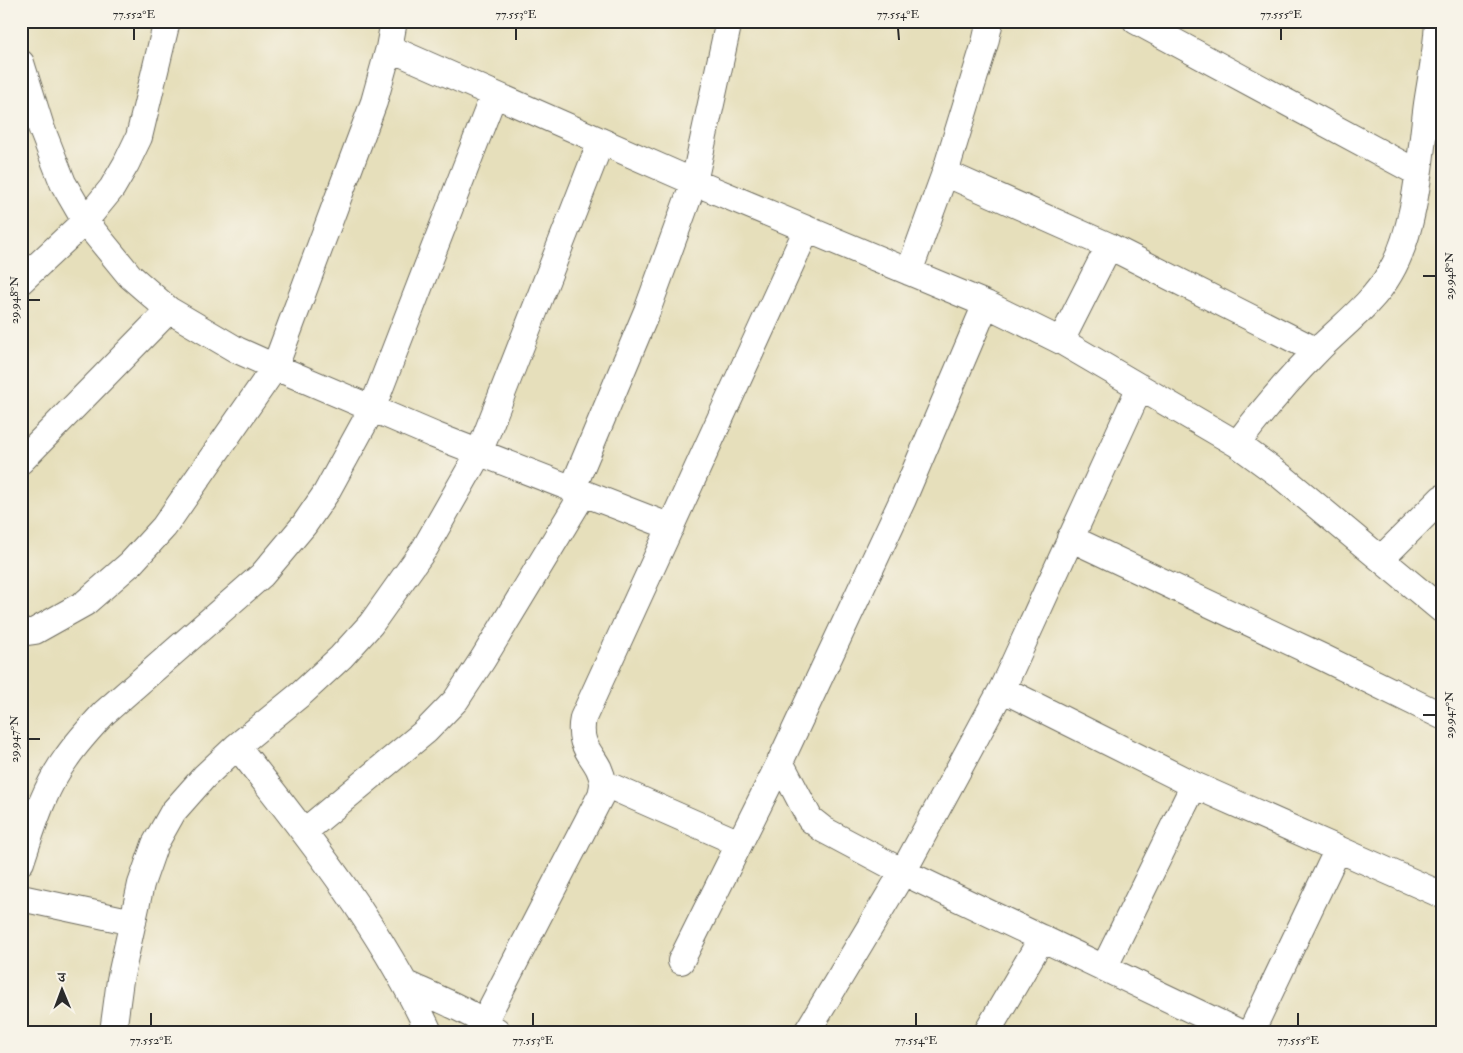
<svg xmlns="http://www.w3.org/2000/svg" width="1463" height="1053" font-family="'IM FELL Double Pica','Noto Serif Devanagari',serif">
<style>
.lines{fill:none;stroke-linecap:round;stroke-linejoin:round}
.minor-casing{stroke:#6c6a5d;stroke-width:28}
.minor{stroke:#fff;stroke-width:26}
.ticks{fill:none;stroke:#2b2b2b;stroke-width:2}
.neatline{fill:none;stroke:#2b2b2b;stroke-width:2}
.ticks-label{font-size:12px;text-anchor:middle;fill:#2b2b2b}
</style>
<rect width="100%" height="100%" fill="#f7f3e8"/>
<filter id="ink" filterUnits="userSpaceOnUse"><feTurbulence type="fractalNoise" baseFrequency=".02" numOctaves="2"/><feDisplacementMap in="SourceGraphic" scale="10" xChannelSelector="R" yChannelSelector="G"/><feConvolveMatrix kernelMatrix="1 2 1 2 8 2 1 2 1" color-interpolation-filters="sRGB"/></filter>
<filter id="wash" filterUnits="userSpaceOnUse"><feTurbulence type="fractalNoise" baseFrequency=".0096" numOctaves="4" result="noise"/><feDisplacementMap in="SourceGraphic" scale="20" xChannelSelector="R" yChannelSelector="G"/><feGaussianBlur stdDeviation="1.12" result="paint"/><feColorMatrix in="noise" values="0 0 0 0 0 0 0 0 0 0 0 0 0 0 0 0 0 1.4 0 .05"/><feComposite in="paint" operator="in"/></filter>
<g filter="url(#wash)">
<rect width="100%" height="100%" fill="#e6dfbb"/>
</g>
<g filter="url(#ink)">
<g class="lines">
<g class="minor-casing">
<path id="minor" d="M 1136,21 L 1418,173
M 389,48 L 694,182 L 986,304 L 1061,341 L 1237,444 L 1281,476 L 1442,610
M 21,63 L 41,127 L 63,183 L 85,221 L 130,276 L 169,310 L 237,350 L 275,367 L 434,435 L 671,527
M 945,173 L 1109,246 L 1317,351
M 909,272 L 945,173 L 985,43 L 990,21
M 21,281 L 85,221 L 112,188 L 126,164 L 139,137 L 167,21
M 1061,341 L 1109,246
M 1237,444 C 1262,411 1289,379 1318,350 C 1343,325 1373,303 1390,273 C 1417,228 1420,155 1427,104 C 1431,77 1437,49 1438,21
M 21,461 L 169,310
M 572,490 L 647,311 L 694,182 L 729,21
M 1070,538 L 1322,657 L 1442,716
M 1381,559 L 1442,498
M 21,633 L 35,631 L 85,603 L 131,563 L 164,527 L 275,367 L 374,102 L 389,48 L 394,21
M 1002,689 L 1194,785 L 1338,849 L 1251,1032
M 237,746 C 308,836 381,927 429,1032
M 780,762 L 810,819 L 824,830 L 903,872 L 1238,1032
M 603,783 L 739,843
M 305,831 L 426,731 L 456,700 L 483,659 L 583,494
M 1338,849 L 1442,895
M 21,862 C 33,826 44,788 67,757 C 78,741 91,727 104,713 L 262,575 L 304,525 L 326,493 L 372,409 L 494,94
M 21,898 L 133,922
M 681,961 L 780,762 L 903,499 L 986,304
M 1104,968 L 1194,785
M 406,984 C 437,998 470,1011 497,1031
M 484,1022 L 601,795 C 602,791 603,787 603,783 C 600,756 576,752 583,718 L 807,229
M 113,1032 L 120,980 L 141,884 L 155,844 L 173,812 L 204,777 L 237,746 L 302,693 L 341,657 L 371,624 L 425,548 L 479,453 L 601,141
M 807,1032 L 903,872 L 1002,689 L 1140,387
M 987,1032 L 1042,938"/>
</g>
<use href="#minor" class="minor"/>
</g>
</g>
<path class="ticks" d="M 134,28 L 134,40M 516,28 L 516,40M 898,28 L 899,40M 1281,28 L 1281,40M 1423,276 L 1436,276M 28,300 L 40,300M 1423,715 L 1436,715M 28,739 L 40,739M 151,1013 L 151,1026M 533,1013 L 533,1026M 916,1013 L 916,1026M 1298,1013 L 1298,1026"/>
<rect width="1463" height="1053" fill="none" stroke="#f7f3e8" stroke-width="55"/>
<g transform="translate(62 990) rotate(359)" stroke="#f7f3e8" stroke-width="4" paint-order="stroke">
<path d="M0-4L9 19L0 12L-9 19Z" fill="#2b2b2b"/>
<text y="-8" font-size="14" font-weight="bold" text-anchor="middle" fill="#2b2b2b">उ</text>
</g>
<rect x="28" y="28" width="1408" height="998" class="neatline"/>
<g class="ticks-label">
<text x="134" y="18">77.552°E</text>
<text x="516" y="18">77.553°E</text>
<text x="898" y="18">77.554°E</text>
<text x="1281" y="18">77.555°E</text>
<text transform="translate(1449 276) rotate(-90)" y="4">29.948°N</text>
<text transform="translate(14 300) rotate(-90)" y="4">29.948°N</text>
<text transform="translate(1449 715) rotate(-90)" y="4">29.947°N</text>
<text transform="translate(14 739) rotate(-90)" y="4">29.947°N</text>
<text x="151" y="1044">77.552°E</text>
<text x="533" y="1044">77.553°E</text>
<text x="916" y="1044">77.554°E</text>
<text x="1298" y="1044">77.555°E</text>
</g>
</svg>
